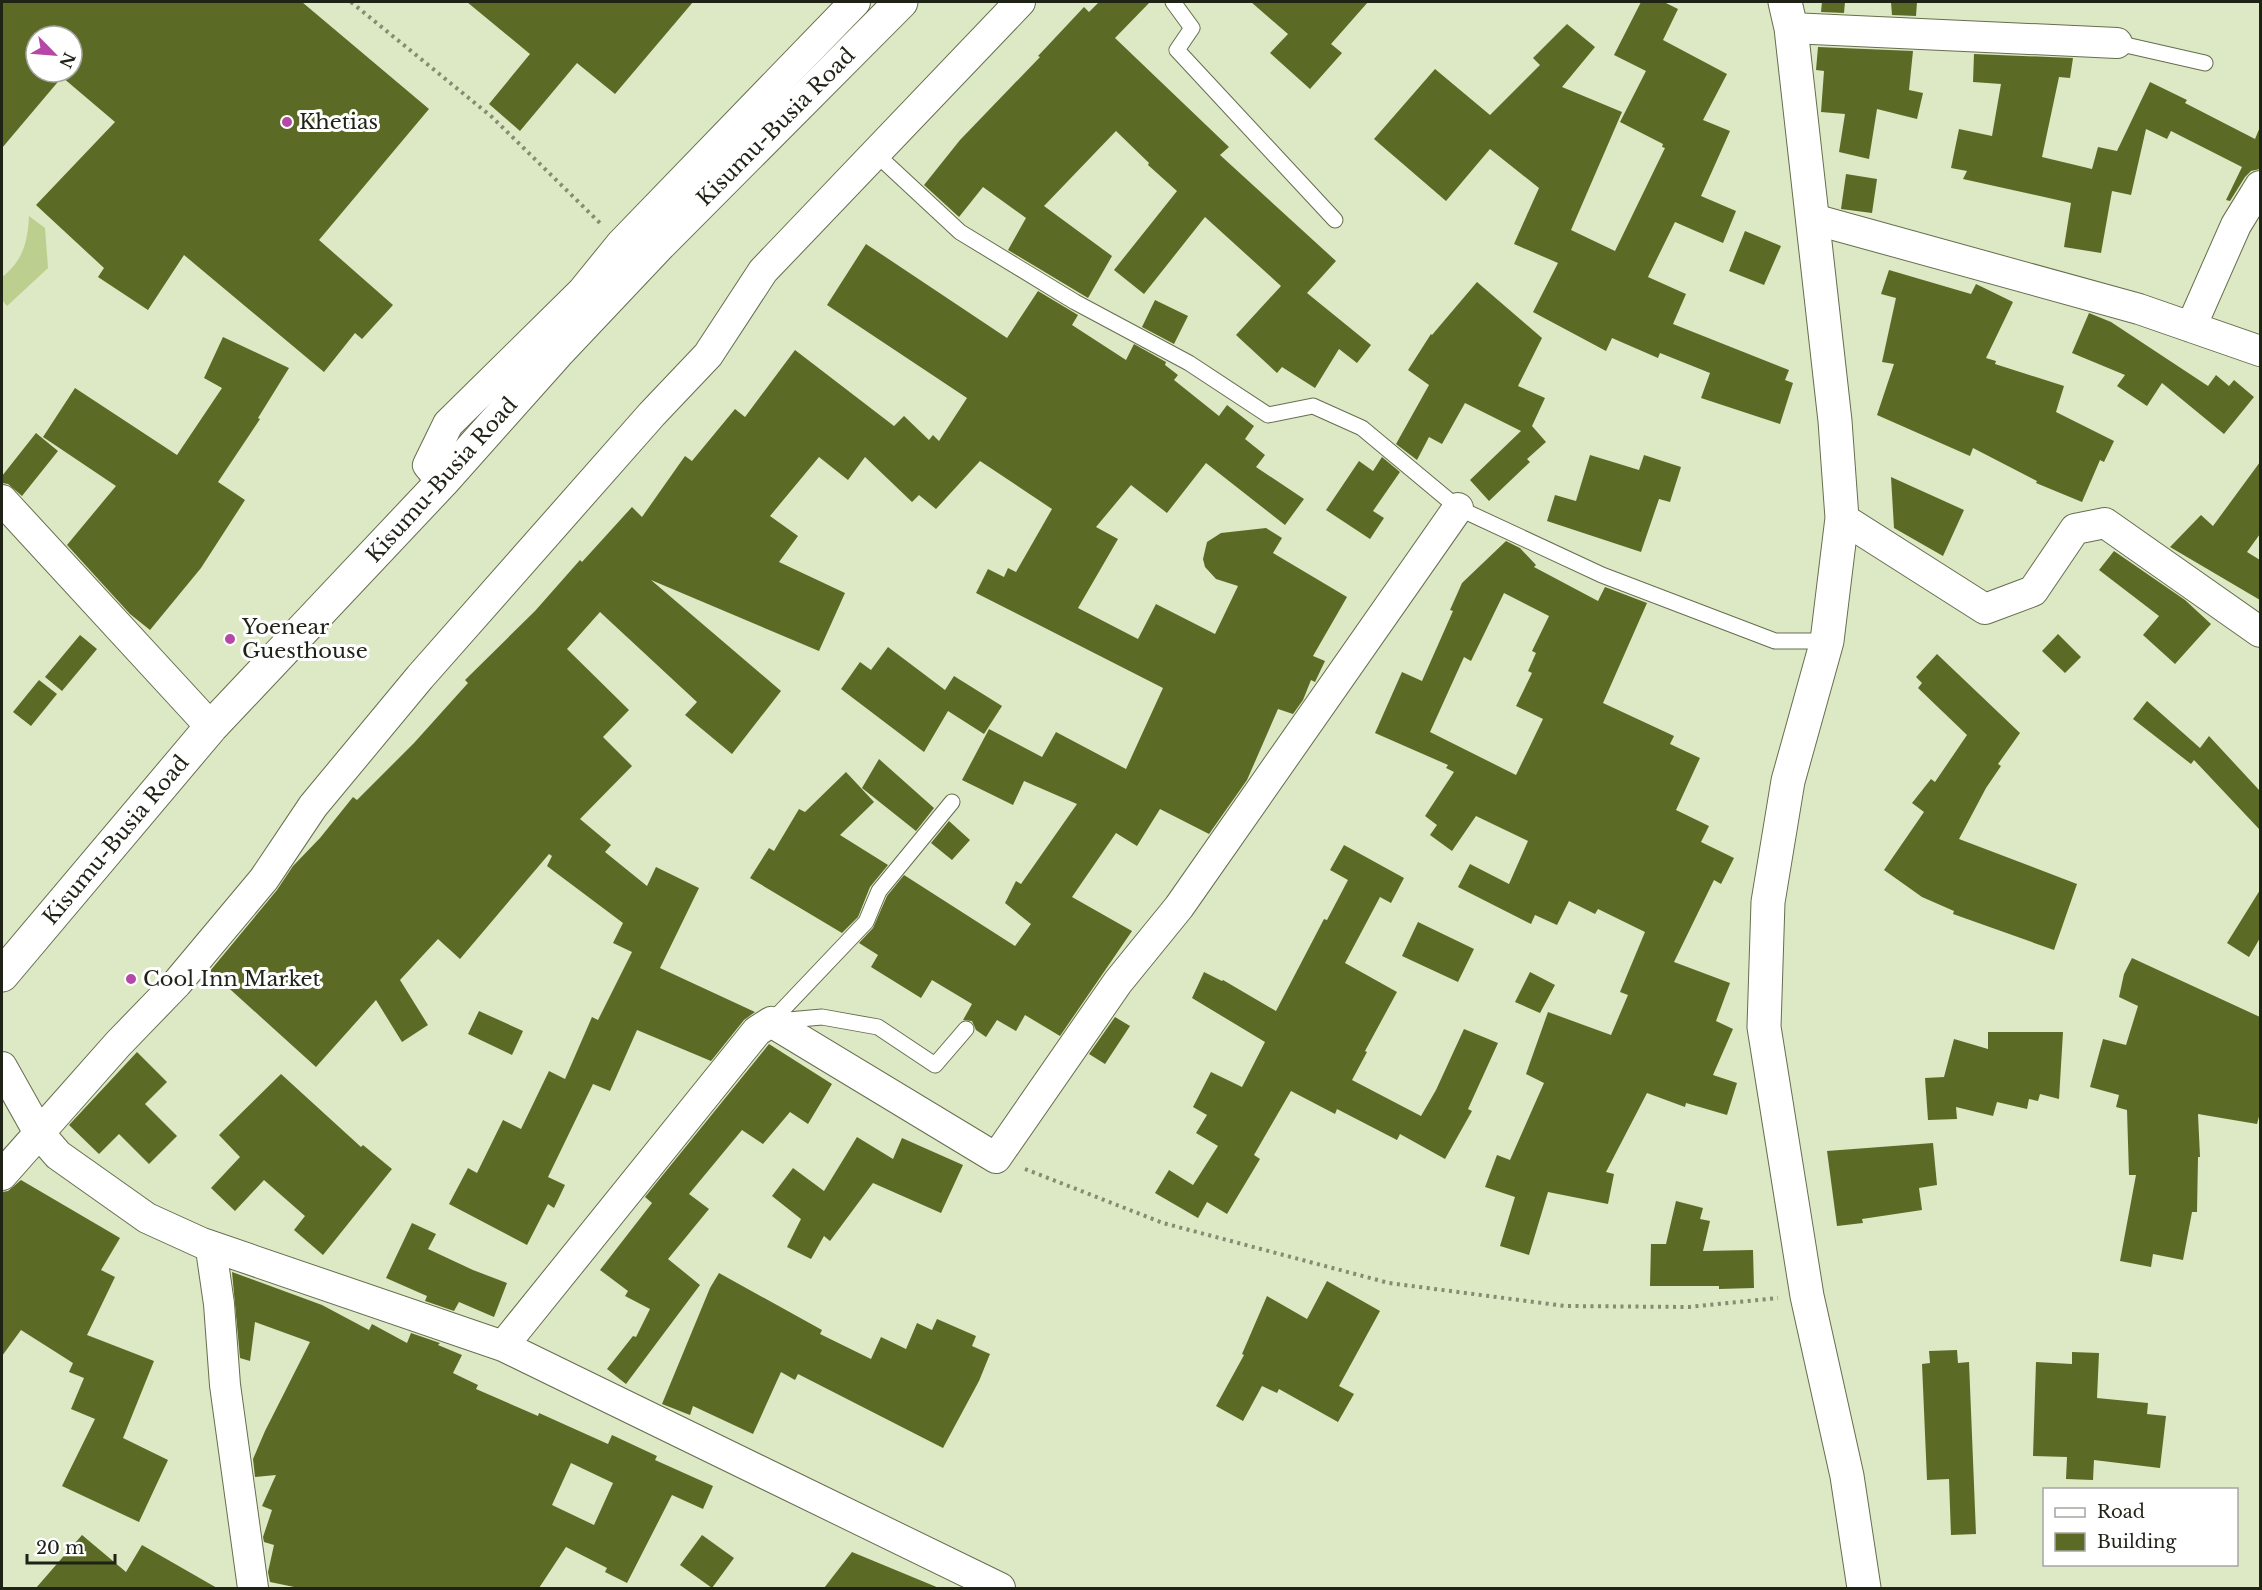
<svg xmlns="http://www.w3.org/2000/svg" width="2262" height="1590" font-family="'Libre Baskerville',serif">
<style>
.green{fill:#bdcf8e}
.building{fill:#5b6b25;fill-rule:evenodd}
.lines{fill:none;stroke-linecap:round;stroke-linejoin:round}
.lane-casing{stroke:#656e4e;stroke-width:17}
.street-casing{stroke:#656e4e;stroke-width:32}
.secondary-casing{stroke:#656e4e;stroke-width:35}
.highway-casing{stroke:#656e4e;stroke-width:35}
.path{stroke:#848c72;stroke-width:4;stroke-dasharray:3 4.5;stroke-linecap:butt}
.lane{stroke:#fff;stroke-width:15}
.street{stroke:#fff;stroke-width:30}
.secondary{stroke:#fff;stroke-width:33}
.highway{stroke:#fff;stroke-width:33}
.poi-dot{fill:#b548a7;stroke:#fff;stroke-width:2}
.labels{text-anchor:middle;dominant-baseline:central;stroke-width:6;stroke-linejoin:round;paint-order:stroke}
.poi-label{font-size:21px;fill:#1f2316;stroke:#fff;text-anchor:start}
.street-label{font-size:21px;fill:#1f2316;stroke:#fff}
</style>
<rect width="100%" height="100%" fill="#dde8c4"/>
<path class="green" d="M 29,216 L 45,228 L 48,268 L 7,306 L 2,300 L 2,277 C 23,261 28,241 29,216 Z"/>
<path class="building" d="M 2,2 L 302,2 L 429,109 L 319,240 L 393,305 L 362,339 L 355,333 L 324,372 L 184,255 L 148,310 L 98,277 L 104,268 L 36,205 L 115,122 L 62,77 L 2,148 ZM 36,36 L 72,36 L 72,72 L 36,72 Z
M 467,2 L 693,2 L 615,94 L 577,63 L 520,131 L 489,104 L 530,54 Z
M 1099,2 L 1150,2 L 1115,38 L 1229,147 L 1220,155 L 1336,261 L 1307,293 L 1371,345 L 1357,363 L 1339,349 L 1315,388 L 1282,367 L 1277,373 L 1236,335 L 1281,286 L 1205,217 L 1144,294 L 1114,270 L 1177,191 L 1148,165 L 1149,163 L 1116,131 L 1044,206 L 1112,256 L 1088,298 L 1008,250 L 1026,218 L 983,187 L 959,217 L 924,185 L 960,140 L 1040,57 L 1038,56 L 1084,7 L 1089,12 Z
M 1251,2 L 1368,2 L 1331,44 L 1342,53 L 1310,89 L 1270,53 L 1288,34 Z
M 1641,2 L 1664,2 L 1678,9 L 1663,40 L 1727,74 L 1703,120 L 1730,131 L 1701,196 L 1736,211 L 1723,243 L 1675,222 L 1648,277 L 1686,294 L 1673,324 L 1789,370 L 1785,380 L 1793,383 L 1780,424 L 1701,398 L 1710,373 L 1660,353 L 1658,358 L 1612,338 L 1606,351 L 1533,312 L 1558,263 L 1514,244 L 1539,188 L 1490,149 L 1446,201 L 1374,139 L 1435,69 L 1490,115 L 1540,65 L 1533,58 L 1567,24 L 1595,47 L 1562,87 L 1622,112 L 1571,230 L 1615,251 L 1665,148 L 1662,147 L 1663,144 L 1620,122 L 1646,71 L 1614,55 Z
M 1822,2 L 1845,2 L 1844,13 L 1821,12 Z
M 1891,2 L 1917,2 L 1916,16 L 1892,15 Z
M 1818,47 L 1913,51 L 1909,90 L 1923,93 L 1917,119 L 1877,109 L 1869,159 L 1839,152 L 1845,114 L 1821,112 L 1824,71 L 1816,70 Z
M 1974,54 L 2073,58 L 2070,78 L 2059,77 L 2042,157 L 2092,169 L 2098,147 L 2117,151 L 2150,82 L 2187,100 L 2185,103 L 2255,139 L 2260,127 L 2260,169 L 2251,171 L 2245,177 L 2230,201 L 2226,200 L 2242,167 L 2171,131 L 2167,139 L 2146,129 L 2131,195 L 2112,191 L 2101,253 L 2064,247 L 2071,203 L 1963,179 L 1967,171 L 1951,168 L 1959,129 L 1992,136 L 2001,84 L 1973,82 Z
M 1846,174 L 1877,179 L 1872,213 L 1841,209 Z
M 1745,231 L 1781,246 L 1764,285 L 1729,271 Z
M 866,244 L 1007,338 L 1038,291 L 1078,315 L 1072,325 L 1126,360 L 1134,344 L 1166,362 L 1165,365 L 1178,375 L 1174,380 L 1219,416 L 1227,405 L 1254,426 L 1245,439 L 1265,455 L 1256,467 L 1304,499 L 1285,525 L 1206,463 L 1167,513 L 1131,485 L 1096,527 L 1118,539 L 1078,608 L 1138,639 L 1156,604 L 1215,634 L 1238,586 L 1216,579 L 1205,567 L 1203,559 L 1207,542 L 1221,533 L 1266,528 L 1282,538 L 1273,553 L 1347,597 L 1313,656 L 1325,661 L 1315,682 L 1311,680 L 1303,700 L 1293,714 L 1278,709 L 1247,780 L 1209,834 L 1160,809 L 1137,846 L 1116,833 L 1072,897 L 1132,931 L 1060,1036 L 1025,1015 L 1016,1031 L 997,1020 L 986,1037 L 976,1030 L 972,1021 L 963,1020 L 972,1004 L 932,980 L 921,998 L 871,967 L 878,955 L 859,943 L 873,928 L 887,896 L 904,875 L 1015,946 L 1031,924 L 1005,903 L 1016,881 L 1021,884 L 1077,804 L 1024,781 L 1013,805 L 962,780 L 989,729 L 1042,757 L 1056,732 L 1126,769 L 1163,688 L 976,593 L 988,569 L 1004,577 L 1008,568 L 1016,572 L 1052,509 L 980,461 L 936,509 L 919,495 L 912,502 L 865,457 L 848,480 L 819,457 L 770,516 L 798,536 L 779,562 L 845,593 L 819,651 L 651,580 L 781,691 L 732,754 L 685,715 L 697,702 L 600,612 L 567,649 L 629,710 L 603,737 L 632,766 L 580,819 L 611,845 L 605,852 L 647,886 L 656,867 L 699,888 L 660,968 L 755,1012 L 744,1020 L 711,1061 L 637,1030 L 610,1091 L 593,1084 L 548,1177 L 565,1185 L 554,1208 L 548,1204 L 527,1245 L 449,1204 L 468,1168 L 477,1173 L 503,1120 L 521,1129 L 549,1071 L 565,1079 L 592,1017 L 598,1020 L 632,952 L 613,943 L 623,923 L 547,866 L 552,856 L 549,854 L 460,959 L 438,939 L 400,980 L 428,1025 L 402,1042 L 376,1000 L 316,1067 L 210,971 L 277,890 L 293,866 L 320,838 L 353,797 L 357,800 L 414,743 L 468,683 L 465,680 L 535,611 L 580,560 L 582,562 L 632,507 L 642,517 L 685,456 L 692,461 L 735,409 L 745,417 L 795,350 L 894,426 L 904,416 L 929,440 L 933,435 L 939,441 L 967,398 L 827,305 Z
M 1889,270 L 1971,294 L 1976,284 L 2013,302 L 1986,358 L 1996,361 L 1995,364 L 2064,386 L 2056,412 L 2114,441 L 2104,462 L 2100,460 L 2082,502 L 2036,483 L 2037,481 L 1973,448 L 1970,456 L 1877,415 L 1894,364 L 1882,362 L 1896,298 L 1881,294 Z
M 1477,282 L 1542,338 L 1518,386 L 1545,398 L 1532,426 L 1546,442 L 1527,459 L 1530,462 L 1489,501 L 1470,480 L 1521,431 L 1465,403 L 1442,444 L 1429,437 L 1417,460 L 1396,444 L 1429,385 L 1408,370 L 1431,334 L 1432,335 Z
M 1155,300 L 1188,316 L 1174,344 L 1142,327 Z
M 2089,313 L 2111,322 L 2208,386 L 2216,375 L 2229,386 L 2234,380 L 2254,397 L 2224,434 L 2162,383 L 2147,406 L 2117,386 L 2125,375 L 2072,353 Z
M 223,337 L 289,368 L 258,418 L 260,419 L 218,482 L 245,500 L 201,568 L 150,630 L 130,614 L 67,545 L 116,486 L 43,437 L 75,388 L 177,455 L 222,388 L 204,378 Z
M 36,433 L 58,451 L 22,496 L 8,484 L 2,483 L 2,476 Z
M 1590,455 L 1639,470 L 1644,455 L 1681,467 L 1670,502 L 1659,499 L 1641,552 L 1547,521 L 1555,495 L 1576,501 Z
M 1382,457 L 1400,472 L 1373,511 L 1384,518 L 1370,539 L 1326,510 L 1359,461 L 1373,471 Z
M 2260,462 L 2260,534 L 2247,552 L 2260,560 L 2260,600 L 2170,547 L 2201,515 L 2213,526 Z
M 1891,477 L 1964,510 L 1943,556 L 1894,528 Z
M 1506,541 L 1520,548 L 1536,565 L 1534,567 L 1598,601 L 1605,587 L 1647,603 L 1603,703 L 1674,736 L 1670,744 L 1700,758 L 1676,810 L 1709,826 L 1701,842 L 1734,858 L 1721,884 L 1714,880 L 1674,962 L 1730,983 L 1716,1021 L 1733,1029 L 1713,1075 L 1737,1083 L 1727,1115 L 1686,1103 L 1685,1107 L 1647,1093 L 1606,1172 L 1614,1174 L 1608,1204 L 1548,1192 L 1529,1255 L 1500,1246 L 1515,1197 L 1485,1187 L 1497,1155 L 1510,1160 L 1544,1083 L 1526,1074 L 1548,1012 L 1611,1035 L 1628,995 L 1620,992 L 1645,932 L 1598,909 L 1595,914 L 1569,901 L 1557,925 L 1535,915 L 1531,924 L 1458,887 L 1470,864 L 1509,884 L 1528,841 L 1476,816 L 1452,851 L 1430,835 L 1437,825 L 1425,816 L 1454,772 L 1446,768 L 1448,765 L 1375,733 L 1402,672 L 1422,681 L 1453,611 L 1450,610 L 1462,583 ZM 1504,593 L 1549,616 L 1532,651 L 1536,653 L 1528,671 L 1532,673 L 1516,706 L 1543,719 L 1516,775 L 1430,732 L 1464,657 L 1471,661 Z
M 2114,551 L 2185,600 L 2211,624 L 2175,664 L 2143,635 L 2159,616 L 2099,570 Z
M 2058,634 L 2081,657 L 2065,673 L 2042,651 Z
M 80,635 L 97,649 L 62,691 L 45,677 Z
M 888,647 L 945,690 L 954,676 L 1002,706 L 984,734 L 948,711 L 924,752 L 841,689 L 860,662 L 871,670 Z
M 1937,654 L 2020,733 L 1998,764 L 2001,766 L 1986,788 L 1959,839 L 2077,884 L 2054,950 L 1953,914 L 1954,911 L 1922,897 L 1884,870 L 1924,812 L 1912,803 L 1931,779 L 1935,782 L 1967,735 L 1918,688 L 1922,683 L 1916,677 Z
M 39,680 L 57,694 L 31,726 L 13,712 Z
M 2147,701 L 2200,748 L 2209,736 L 2260,791 L 2260,830 L 2194,760 L 2191,764 L 2133,719 Z
M 879,759 L 934,808 L 916,831 L 862,788 Z
M 846,772 L 874,802 L 840,835 L 888,865 L 870,887 L 858,917 L 842,933 L 750,878 L 769,848 L 774,851 L 799,809 L 805,812 Z
M 949,821 L 970,840 L 952,860 L 931,843 Z
M 1344,845 L 1404,878 L 1391,903 L 1380,897 L 1345,963 L 1397,992 L 1365,1051 L 1367,1052 L 1352,1080 L 1421,1116 L 1436,1090 L 1464,1029 L 1498,1043 L 1468,1109 L 1472,1111 L 1445,1159 L 1400,1134 L 1397,1140 L 1337,1109 L 1335,1114 L 1291,1091 L 1254,1155 L 1260,1159 L 1227,1214 L 1207,1202 L 1198,1218 L 1155,1193 L 1169,1170 L 1193,1185 L 1218,1146 L 1196,1133 L 1207,1115 L 1193,1107 L 1211,1072 L 1242,1087 L 1265,1042 L 1192,998 L 1204,972 L 1222,981 L 1223,980 L 1276,1011 L 1324,919 L 1327,920 L 1348,880 L 1330,870 Z
M 2260,890 L 2260,938 L 2249,957 L 2227,943 Z
M 1418,922 L 1474,949 L 1458,982 L 1402,956 Z
M 2132,958 L 2260,1017 L 2260,1113 L 2257,1124 L 2198,1114 L 2200,1157 L 2198,1157 L 2197,1212 L 2192,1212 L 2183,1260 L 2153,1254 L 2151,1267 L 2120,1261 L 2136,1175 L 2129,1175 L 2127,1110 L 2116,1107 L 2119,1095 L 2090,1087 L 2103,1039 L 2126,1045 L 2138,1006 L 2119,997 L 2124,974 Z
M 1530,972 L 1555,985 L 1540,1013 L 1515,1002 Z
M 479,1011 L 523,1031 L 512,1055 L 468,1034 Z
M 1115,1017 L 1130,1026 L 1105,1064 L 1089,1054 Z
M 1988,1032 L 2063,1032 L 2059,1099 L 2040,1094 L 2038,1101 L 2029,1099 L 2027,1109 L 1997,1102 L 1993,1116 L 1956,1107 L 1957,1119 L 1928,1120 L 1925,1078 L 1944,1077 L 1954,1039 L 1988,1049 Z
M 769,1044 L 832,1084 L 808,1124 L 790,1112 L 763,1144 L 742,1130 L 689,1194 L 709,1209 L 668,1259 L 700,1285 L 626,1384 L 607,1369 L 633,1336 L 636,1337 L 650,1309 L 625,1296 L 628,1291 L 600,1270 L 652,1203 L 645,1197 Z
M 137,1052 L 167,1082 L 145,1104 L 177,1136 L 149,1164 L 119,1134 L 99,1154 L 69,1125 Z
M 281,1074 L 361,1147 L 363,1145 L 392,1169 L 323,1255 L 294,1230 L 305,1216 L 264,1180 L 235,1211 L 211,1188 L 240,1157 L 219,1135 Z
M 857,1137 L 893,1159 L 902,1138 L 963,1165 L 941,1213 L 873,1183 L 830,1241 L 824,1236 L 811,1259 L 787,1247 L 801,1219 L 772,1196 L 793,1168 L 824,1191 Z
M 1933,1143 L 1937,1185 L 1919,1188 L 1922,1210 L 1862,1219 L 1863,1223 L 1837,1226 L 1827,1151 Z
M 21,1180 L 120,1238 L 101,1270 L 115,1277 L 87,1335 L 154,1361 L 123,1438 L 168,1460 L 139,1522 L 62,1486 L 95,1419 L 71,1409 L 84,1378 L 69,1372 L 73,1363 L 21,1330 L 2,1356 L 2,1192 L 8,1191 Z
M 1676,1201 L 1703,1208 L 1700,1219 L 1710,1221 L 1703,1251 L 1753,1250 L 1754,1288 L 1719,1289 L 1719,1286 L 1650,1286 L 1651,1244 L 1666,1244 Z
M 412,1223 L 436,1234 L 428,1249 L 473,1270 L 507,1283 L 494,1317 L 459,1302 L 454,1311 L 425,1301 L 427,1296 L 386,1278 Z
M 232,1272 L 322,1305 L 369,1330 L 372,1324 L 407,1343 L 411,1333 L 440,1343 L 438,1345 L 462,1355 L 453,1373 L 478,1385 L 476,1389 L 538,1416 L 539,1413 L 608,1444 L 612,1435 L 657,1456 L 655,1460 L 713,1486 L 703,1509 L 672,1495 L 627,1583 L 605,1572 L 607,1568 L 566,1547 L 539,1588 L 299,1588 L 270,1582 L 268,1572 L 274,1545 L 264,1542 L 263,1537 L 272,1510 L 262,1506 L 276,1475 L 255,1477 L 253,1459 L 265,1431 L 310,1342 L 255,1322 L 250,1361 L 240,1358 ZM 571,1463 L 613,1483 L 594,1525 L 552,1505 Z
M 719,1273 L 822,1330 L 820,1334 L 871,1359 L 881,1337 L 906,1349 L 917,1323 L 932,1330 L 937,1319 L 976,1336 L 972,1346 L 990,1354 L 979,1381 L 943,1448 L 798,1374 L 795,1380 L 781,1372 L 753,1434 L 693,1406 L 690,1415 L 662,1404 L 710,1288 Z
M 1327,1281 L 1380,1311 L 1339,1386 L 1354,1394 L 1338,1422 L 1279,1389 L 1277,1393 L 1262,1386 L 1243,1421 L 1216,1406 L 1244,1355 L 1242,1354 L 1267,1296 L 1307,1319 Z
M 1957,1350 L 1958,1363 L 1969,1362 L 1976,1534 L 1951,1535 L 1949,1479 L 1927,1480 L 1922,1364 L 1930,1363 L 1929,1351 Z
M 2072,1352 L 2099,1353 L 2097,1398 L 2148,1403 L 2147,1414 L 2166,1416 L 2160,1468 L 2094,1460 L 2093,1480 L 2066,1479 L 2067,1457 L 2033,1456 L 2036,1362 L 2072,1364 Z
M 82,1535 L 126,1572 L 142,1545 L 217,1588 L 36,1588 Z
M 702,1535 L 734,1558 L 712,1588 L 680,1565 Z
M 852,1552 L 939,1588 L 824,1588 Z"/>
<g class="lines">
<g class="lane-casing">
<path id="lane" d="M 1173,2 L 1192,28 L 1177,50 L 1335,220
M 2117,43 L 2205,63
M 875,153 L 960,232 L 1075,302 L 1189,363 L 1268,415 L 1313,406 L 1362,428 L 1458,508 L 1602,575 L 1775,641 L 1827,641
M 777,1021 L 822,1017 L 878,1027 L 935,1065 L 966,1029
M 771,1022 L 866,922 L 879,891 L 952,802"/>
</g>
<g class="street-casing">
<path id="street" d="M 1791,28 L 2117,43
M 1813,219 L 2139,309 L 2260,351
M 2191,327 L 2236,225 L 2260,186
M 442,482 L 428,465 L 448,424 L 582,292 L 621,244 L 855,2
M 2,500 L 211,727
M 1842,518 L 1985,609 L 2033,591 L 2075,529 L 2105,523 L 2260,632
M 2,1067 L 39,1133 L 58,1155 L 147,1218 L 202,1243 L 503,1346 L 1000,1588
M 2,1175 L 118,1044 L 177,983 L 264,879 L 313,806 L 420,677 L 652,414 L 708,355 L 763,271 L 1020,2
M 212,1256 L 219,1304 L 225,1385 L 253,1588
M 503,1346 L 757,1031 L 771,1022 L 996,1158 L 1118,982 L 1179,907 L 1458,508"/>
</g>
<g class="secondary-casing">
<path id="secondary" d="M 1785,2 L 1791,28 L 1835,421 L 1842,518 L 1827,641 L 1788,781 L 1768,902 L 1764,1027 L 1807,1296 L 1847,1476 L 1864,1588"/>
</g>
<g class="highway-casing">
<path id="highway" d="M 2,975 L 211,727 L 442,482 L 557,353 L 660,244 L 901,2"/>
</g>
<path class="path" d="M 351,2 L 492,117 L 601,224
M 1025,1169 L 1163,1223 L 1389,1283 L 1565,1306 L 1689,1307 L 1778,1298"/>
<use href="#lane" class="lane"/>
<use href="#street" class="street"/>
<use href="#secondary" class="secondary"/>
<use href="#highway" class="highway"/>
</g>
<g class="poi-dot">
<circle cx="287" cy="122" r="6"/>
<circle cx="230" cy="639" r="6"/>
<circle cx="131" cy="979" r="6"/>
</g>
<g class="labels">
<g class="poi-label">
<text x="299" y="122">Khetias</text>
<text x="242" y="627">Yoenear<tspan x="242" dy="24">Guesthouse</tspan></text>
<text x="143" y="979">Cool Inn Market</text>
</g>
<g class="street-label">
<text transform="translate(776 127) rotate(-45)">Kisumu-Busia Road</text>
<text transform="translate(442 480) rotate(-48)">Kisumu-Busia Road</text>
<text transform="translate(116 840) rotate(-50)">Kisumu-Busia Road</text>
</g>
</g>
<rect width="2262" height="1590" fill="none" stroke="#1f2316" stroke-width="6"/>
<rect x="2043" y="1488" width="195" height="78" fill="#ffffff" stroke="#a5a7a2" stroke-width="1.5"/>
<rect x="2055" y="1508" width="30" height="9" fill="#ffffff" stroke="#a5a7a2" stroke-width="1.5"/>
<text x="2097" y="1518" font-size="18" fill="#1f2316">Road</text>
<rect x="2055" y="1533" width="30" height="18" fill="#5b6b25" stroke="#a5a7a2" stroke-width="1.5"/>
<text x="2097" y="1548" font-size="18" fill="#1f2316">Building</text>
<g transform="translate(54 54) rotate(115)"><circle r="28" fill="#ffffff" stroke="#a5a7a2" stroke-width="1.5"/>
<path d="M0-4.5L10 22L0 15L-10 22Z" fill="#b548a7"/>
<text y="-9" font-size="16" font-weight="bold" text-anchor="middle" fill="#1f2316">N</text>
</g>
<path d="M27 1554v9h88v-9" fill="none" stroke="#1f2316" stroke-width="3"/>
<text x="36" y="1554" font-size="18" fill="#1f2316" stroke="#ffffff" stroke-width="4.5" paint-order="stroke">20 m</text>
</svg>
